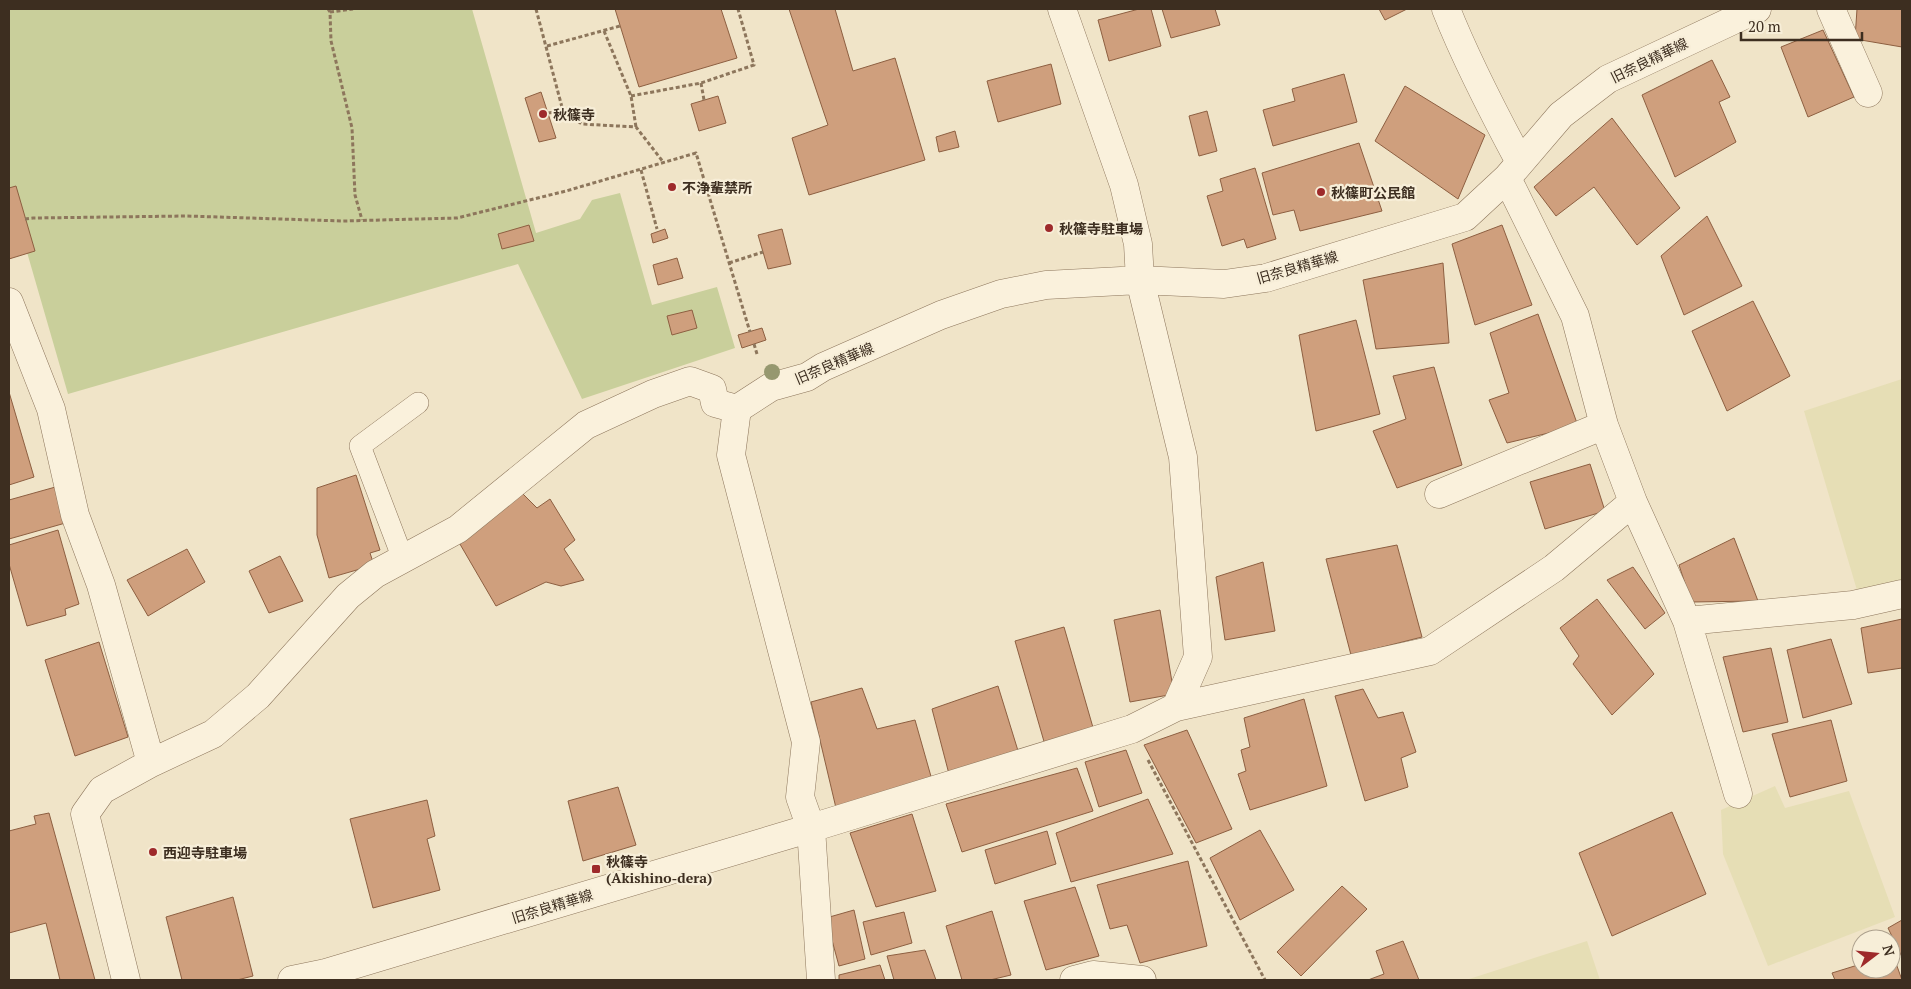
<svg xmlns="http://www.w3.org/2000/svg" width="1911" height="989" font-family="'PT Serif','Noto Sans JP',serif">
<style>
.farmland{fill:#e6deb5}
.green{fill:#c9cf9b}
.building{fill:#cf9f7d;stroke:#8d5f41}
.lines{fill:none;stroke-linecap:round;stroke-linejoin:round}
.service-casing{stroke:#8d765c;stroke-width:22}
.minor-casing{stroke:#8d765c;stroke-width:29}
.path{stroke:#8d765c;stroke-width:3;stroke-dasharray:4 2.5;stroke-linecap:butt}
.service{stroke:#faf1dc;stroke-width:21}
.minor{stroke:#faf1dc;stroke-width:28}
.tree{fill:#96986f}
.poi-dot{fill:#9e2a2b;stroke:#f7eed8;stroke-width:2}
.labels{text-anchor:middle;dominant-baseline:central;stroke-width:4.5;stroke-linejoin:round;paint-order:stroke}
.street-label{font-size:14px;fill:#3d2e20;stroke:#f7eed8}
.poi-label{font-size:14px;font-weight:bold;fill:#3d2e20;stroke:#f7eed8;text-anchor:start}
</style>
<rect width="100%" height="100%" fill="#f0e4c8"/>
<path class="farmland" d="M 1902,379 L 1902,584 L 1859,597 L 1804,411 Z
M 1775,786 L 1785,808 L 1849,791 L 1895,917 L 1768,966 L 1723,854 L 1721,810 Z
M 1587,941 L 1600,980 L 1466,980 Z"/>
<path class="green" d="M 9,9 L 472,9 L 536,233 L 580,219 L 592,200 L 620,193 L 652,305 L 717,287 L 735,348 L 582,399 L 518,264 L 68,394 L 9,190 Z"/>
<path class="building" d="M 615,9 L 721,9 L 737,58 L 639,87 Z
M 789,9 L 835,9 L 853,71 L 895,58 L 925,160 L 809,195 L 792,138 L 828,125 Z
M 1139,9 L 1151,9 L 1161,46 L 1109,61 L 1098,20 Z
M 1162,9 L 1215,9 L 1220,25 L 1171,38 Z
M 1379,9 L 1407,9 L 1385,20 Z
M 1857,9 L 1902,9 L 1902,47 L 1855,39 Z
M 1823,30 L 1854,97 L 1808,117 L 1781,47 Z
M 1712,60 L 1730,97 L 1719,102 L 1736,142 L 1675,177 L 1642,95 Z
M 1051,64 L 1061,104 L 998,122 L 987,81 Z
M 1344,74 L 1357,122 L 1273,146 L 1263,110 L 1295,101 L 1292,89 Z
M 1405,86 L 1485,135 L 1458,199 L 1375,141 Z
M 541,92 L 556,138 L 539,142 L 525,98 Z
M 718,96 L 726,123 L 699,131 L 691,104 Z
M 1207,111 L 1217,151 L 1199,156 L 1189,116 Z
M 1612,118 L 1680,208 L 1637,245 L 1594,187 L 1556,216 L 1534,187 Z
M 955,131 L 959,147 L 939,152 L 936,137 Z
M 1359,143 L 1382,211 L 1300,231 L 1294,210 L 1273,215 L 1262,173 Z
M 1255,168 L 1276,239 L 1247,248 L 1244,239 L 1222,246 L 1207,196 L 1223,191 L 1220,179 Z
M 16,186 L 35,251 L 9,259 L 9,188 Z
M 1707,216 L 1742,286 L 1684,315 L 1661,256 Z
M 529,225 L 534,241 L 502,249 L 498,234 Z
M 1502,225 L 1532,305 L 1475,325 L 1452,244 Z
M 665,229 L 668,238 L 653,243 L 651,234 Z
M 782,229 L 791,264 L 768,269 L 758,235 Z
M 677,258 L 683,278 L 658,285 L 653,265 Z
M 1443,263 L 1449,343 L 1376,349 L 1363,280 Z
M 1753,301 L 1790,376 L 1727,411 L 1692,331 Z
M 692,310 L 697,328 L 672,335 L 667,316 Z
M 1538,314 L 1578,426 L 1507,443 L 1489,400 L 1509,393 L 1490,333 Z
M 1356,320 L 1380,414 L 1316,431 L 1299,335 Z
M 762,328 L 766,340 L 742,348 L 738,335 Z
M 1434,367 L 1462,465 L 1397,488 L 1373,431 L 1406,419 L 1393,376 Z
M 9,392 L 34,477 L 9,485 Z
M 1590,464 L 1605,511 L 1545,529 L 1530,482 Z
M 356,475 L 380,550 L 370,553 L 374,565 L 329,578 L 317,535 L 317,488 Z
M 59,486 L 69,522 L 9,539 L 9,500 Z
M 521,492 L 537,508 L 550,499 L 575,540 L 564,549 L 584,580 L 561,586 L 546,582 L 496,606 L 457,539 Z
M 58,530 L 79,604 L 65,609 L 66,615 L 27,626 L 9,564 L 9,545 Z
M 1734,538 L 1758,601 L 1691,602 L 1679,565 Z
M 1397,545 L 1422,637 L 1351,655 L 1326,559 Z
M 187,549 L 205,582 L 148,616 L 127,580 Z
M 280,556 L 303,601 L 269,613 L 249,571 Z
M 1263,562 L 1275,631 L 1225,640 L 1216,577 Z
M 1633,567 L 1665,613 L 1645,629 L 1607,580 Z
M 1597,599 L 1654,674 L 1612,715 L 1573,664 L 1579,656 L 1560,628 Z
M 1160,610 L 1174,694 L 1130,702 L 1114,620 Z
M 1902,619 L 1902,668 L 1868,673 L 1861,628 Z
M 1064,627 L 1094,731 L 1045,745 L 1015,641 Z
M 1831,639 L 1852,704 L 1803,718 L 1787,650 Z
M 99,642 L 128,737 L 75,756 L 45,660 Z
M 1771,648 L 1788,722 L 1743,732 L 1723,657 Z
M 998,686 L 1019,754 L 949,774 L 932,709 Z
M 862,688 L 877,729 L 915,720 L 932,780 L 836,808 L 811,702 Z
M 1363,689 L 1378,718 L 1403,712 L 1416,752 L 1401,758 L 1408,787 L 1365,801 L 1335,696 Z
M 1304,699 L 1327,786 L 1250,810 L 1238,774 L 1246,771 L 1241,750 L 1250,747 L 1244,718 Z
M 1831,720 L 1847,781 L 1790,797 L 1772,734 Z
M 1187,730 L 1232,829 L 1196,843 L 1144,745 Z
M 1126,750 L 1142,793 L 1099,807 L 1085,762 Z
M 1077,768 L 1093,811 L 962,852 L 946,804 Z
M 618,787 L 636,845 L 583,861 L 568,801 Z
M 1148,799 L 1173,854 L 1071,882 L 1056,833 Z
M 427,800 L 435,836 L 427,839 L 440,890 L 373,908 L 350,819 Z
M 1672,812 L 1706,894 L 1612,936 L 1579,853 Z
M 49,813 L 95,980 L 60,980 L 46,923 L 9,933 L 9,831 L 36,824 L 34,816 Z
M 912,814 L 936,891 L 876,907 L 850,833 Z
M 1260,830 L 1294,890 L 1240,920 L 1210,858 Z
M 1047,831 L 1056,864 L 995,884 L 985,850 Z
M 1188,861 L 1207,946 L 1140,963 L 1127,925 L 1110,929 L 1097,885 Z
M 1342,886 L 1367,909 L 1301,976 L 1277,952 Z
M 1075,887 L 1099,956 L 1046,970 L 1024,901 Z
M 233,897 L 253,976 L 237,980 L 182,980 L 166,917 Z
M 854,910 L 865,959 L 839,966 L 826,918 Z
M 992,911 L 1011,975 L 990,980 L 962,980 L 946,926 Z
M 904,912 L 912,943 L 871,955 L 863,922 Z
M 1902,920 L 1902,957 L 1888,928 Z
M 1403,941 L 1419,980 L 1368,980 L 1384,974 L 1376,951 Z
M 925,950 L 936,980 L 894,980 L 887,956 Z
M 1893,955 L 1902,980 L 1835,980 L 1832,973 L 1861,964 L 1861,969 L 1891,969 L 1891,956 Z
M 880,965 L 885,980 L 839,980 L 839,975 Z"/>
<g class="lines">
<g class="service-casing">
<path id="service" d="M 403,559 L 360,446 L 418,403"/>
</g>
<g class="minor-casing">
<path id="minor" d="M 1446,9 C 1467,62 1493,112 1520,162
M 1831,9 L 1868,93
M 1507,178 L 1575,316 L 1604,425 L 1633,502 L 1687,621 L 1853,605 L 1902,594
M 9,302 L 51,409 L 75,515 L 101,585 L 151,763
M 1439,494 L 1604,425
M 1687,621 L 1738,794
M 1176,707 L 1430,651 L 1554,568 L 1633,502
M 126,980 L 85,814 L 102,790 L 151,763 L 213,734 L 258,696 L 348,596 L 375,574 L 458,529 L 586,425 L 653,394 L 690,381 L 712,389 L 715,403 L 737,409
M 292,980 L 326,973 L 811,828 L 800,797 L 806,742 L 731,455 L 737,409 L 771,387 L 807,377 L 823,367 L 941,315 L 1001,294 L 1046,285 L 1140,280 L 1224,284 L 1266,278 L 1465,217 L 1507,178 L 1561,115 L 1608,79 L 1757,9
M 821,980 L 811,828 L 1132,729 L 1176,707 L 1198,657 L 1183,457 L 1140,280 L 1138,244 L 1124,185 L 1062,9
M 1074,980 L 1093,975 L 1142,980"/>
</g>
<path class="path" d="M 328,9 L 330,12 L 331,41 L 352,128 L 355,195 L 362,220
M 536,9 L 563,111 L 582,124 L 636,127 L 664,163
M 330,12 L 353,9
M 604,31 L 631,96 L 636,127
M 547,46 L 620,26
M 701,83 L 704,100
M 631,96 L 701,83 L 754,65 L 738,9
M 548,113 L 563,111
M 641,170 L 657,229
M 25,219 L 33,218 L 187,216 L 343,221 L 457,218 L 566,191 L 696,153 L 750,332
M 729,263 L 763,252
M 754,344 L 757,354
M 1148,760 L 1265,980"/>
<use href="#service" class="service"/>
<use href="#minor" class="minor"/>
</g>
<circle class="tree" cx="772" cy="372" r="8"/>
<g class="poi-dot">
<circle cx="543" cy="114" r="5"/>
<circle cx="672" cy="187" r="5"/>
<circle cx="1321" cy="192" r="5"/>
<circle cx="1049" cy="228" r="5"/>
<circle cx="153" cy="852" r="5"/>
<rect x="591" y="864" width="10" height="10" rx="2.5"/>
</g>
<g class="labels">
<g class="street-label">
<text transform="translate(1649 60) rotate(-26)">旧奈良精華線</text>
<text transform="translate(1297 267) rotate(-16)">旧奈良精華線</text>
<text transform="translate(834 363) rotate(-23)">旧奈良精華線</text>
<text transform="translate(552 906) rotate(-17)">旧奈良精華線</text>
</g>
<g class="poi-label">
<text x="553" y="114">秋篠寺</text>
<text x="682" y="187">不浄輩禁所</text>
<text x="1331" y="192">秋篠町公民館</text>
<text x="1059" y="228">秋篠寺駐車場</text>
<text x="163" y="852">西迎寺駐車場</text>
<text x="606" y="861">秋篠寺<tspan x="606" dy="16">(Akishino-dera)</tspan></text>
</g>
</g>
<rect width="1911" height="989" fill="none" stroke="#3d2e20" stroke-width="20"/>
<g transform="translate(1876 954) rotate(74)"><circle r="24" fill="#f7eed8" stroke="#ada18e"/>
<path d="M0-4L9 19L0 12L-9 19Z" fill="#9e2a2b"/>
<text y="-8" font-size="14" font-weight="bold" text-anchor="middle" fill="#3d2e20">N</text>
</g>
<path d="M1741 32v8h121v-8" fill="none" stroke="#3d2e20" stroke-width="2.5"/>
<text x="1748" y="32" font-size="15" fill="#3d2e20" stroke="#f7eed8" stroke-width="4" paint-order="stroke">20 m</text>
</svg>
